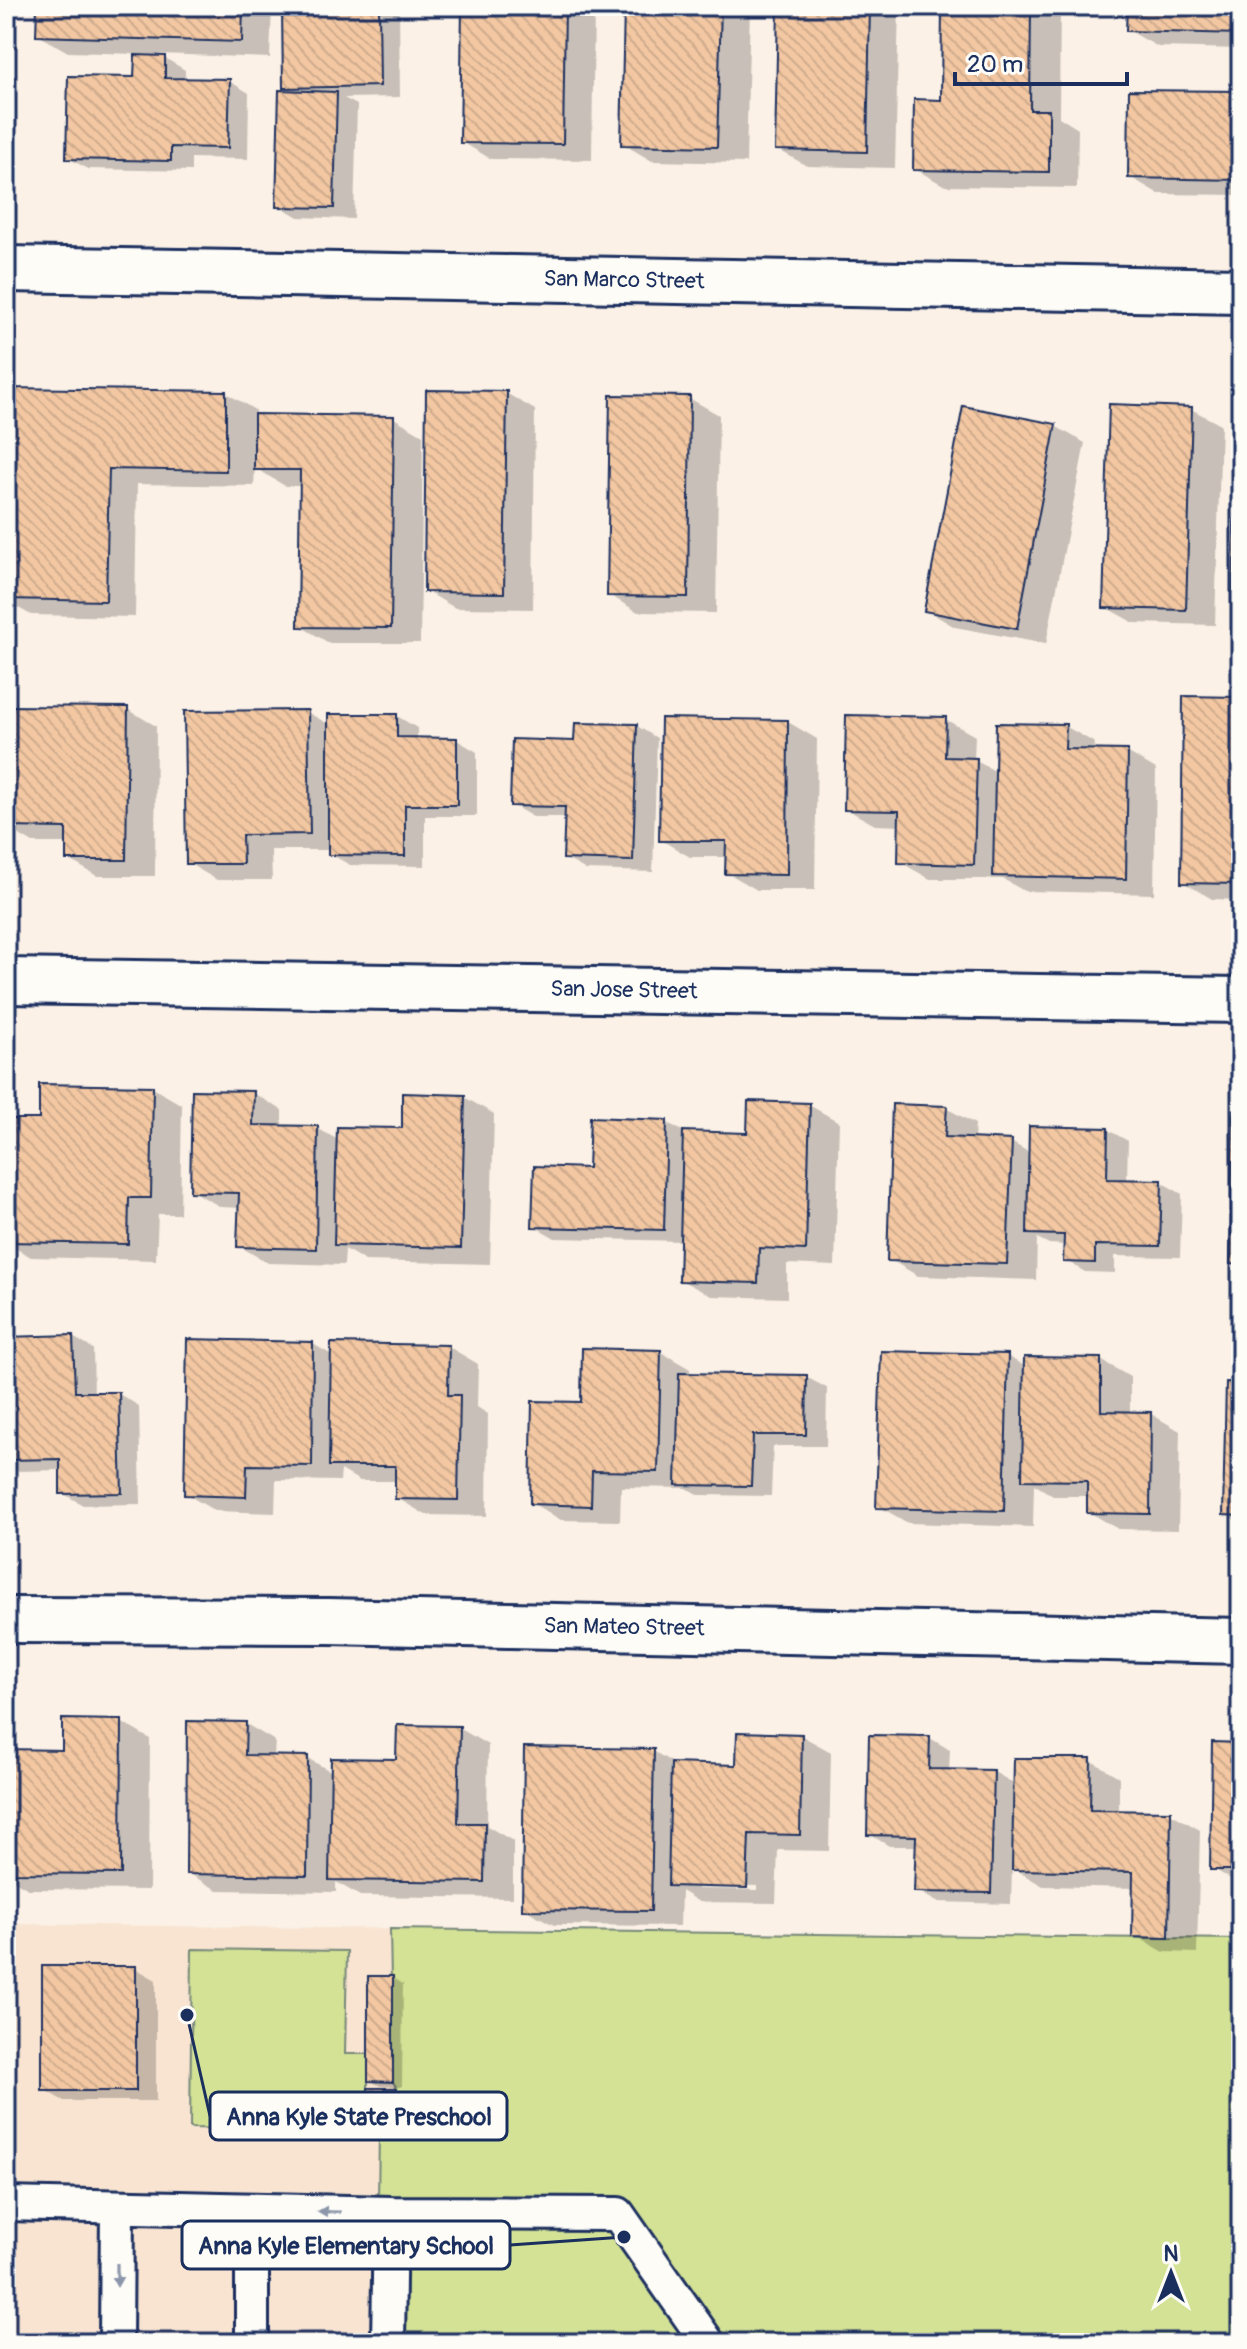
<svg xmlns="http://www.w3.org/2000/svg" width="1247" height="2349" font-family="Pangolin,sans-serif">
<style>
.built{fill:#f8e4d1}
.park{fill:#d3e295;stroke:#77887a;stroke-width:2}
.shadow{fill:#0003;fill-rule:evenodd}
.building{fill:url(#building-back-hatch);stroke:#1b2f5e;stroke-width:2}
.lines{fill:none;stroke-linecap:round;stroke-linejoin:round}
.lane-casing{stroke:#1b2f5e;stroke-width:38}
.street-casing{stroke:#1b2f5e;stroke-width:50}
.lane{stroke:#fdfcf7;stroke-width:32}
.street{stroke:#fdfcf7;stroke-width:44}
.oneway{fill:#8c96aa}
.labels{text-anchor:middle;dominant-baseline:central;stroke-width:6;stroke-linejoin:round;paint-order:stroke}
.street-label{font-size:22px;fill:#1b2f5e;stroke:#fdfcf7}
.leader{fill:none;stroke:#1b2f5e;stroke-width:3}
.callout-dot{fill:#1b2f5e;stroke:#fdfcf7;stroke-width:3}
.callout{fill:#fdfcf7;stroke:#1b2f5e;stroke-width:3}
.callout-label{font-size:24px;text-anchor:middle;font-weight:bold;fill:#1b2f5e}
</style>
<defs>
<pattern id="building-back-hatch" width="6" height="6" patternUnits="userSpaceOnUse" patternTransform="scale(2)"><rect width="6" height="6" fill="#f2c7a1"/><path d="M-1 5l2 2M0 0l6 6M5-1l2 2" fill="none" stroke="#cfab8d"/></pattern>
</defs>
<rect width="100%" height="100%" fill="#fbf1e6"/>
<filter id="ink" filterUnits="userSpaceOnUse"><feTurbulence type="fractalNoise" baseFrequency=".0125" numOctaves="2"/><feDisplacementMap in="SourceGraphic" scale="16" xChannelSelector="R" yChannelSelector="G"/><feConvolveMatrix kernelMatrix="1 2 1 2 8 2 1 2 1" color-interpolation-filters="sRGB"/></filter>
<g filter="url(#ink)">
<path class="built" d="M 6,1924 L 1241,1939 L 1241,2343 L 6,2343 Z"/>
<path class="park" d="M 390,1929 L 1241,1939 L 1241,2343 L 376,2343 L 379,2132 L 397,2131 L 397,2088 L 393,2082 Z
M 192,1949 L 347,1951 L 345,2054 L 368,2054 L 368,2132 L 190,2128 Z"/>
<path class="shadow" d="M 39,6 L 272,6 L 270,58 L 158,54 L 185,70 L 185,81 L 229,81 L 249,93 L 248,159 L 191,158 L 191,171 L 88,169 L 68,158 L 136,79 L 137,54 L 68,52 L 38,35 Z
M 284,6 L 399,6 L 400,97 L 344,98 L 357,105 L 354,219 L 298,217 L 278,205 L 295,92 L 285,87 Z
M 464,6 L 594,6 L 592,160 L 491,159 L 462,142 Z
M 626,6 L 750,6 L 746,163 L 652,161 L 623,144 Z
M 780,6 L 899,6 L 895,168 L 807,166 L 777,149 Z
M 944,6 L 1060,6 L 1059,117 L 1078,129 L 1077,188 L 945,186 L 915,169 L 943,102 Z
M 1129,6 L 1241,6 L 1241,49 L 1158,47 L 1128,30 Z
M 1241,93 L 1241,195 L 1159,194 L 1130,177 Z
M 6,390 L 226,393 L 255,410 L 255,416 L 394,418 L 423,435 L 420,643 L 329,643 L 300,626 L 302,486 L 285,486 L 255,468 L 254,486 L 137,484 L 135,617 L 31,615 L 6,601 Z
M 506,393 L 535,410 L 533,609 L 455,608 L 426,591 Z
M 689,398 L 719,415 L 716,613 L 638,612 L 609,595 Z
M 1191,409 L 1221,425 L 1215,625 L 1134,623 L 1105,607 Z
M 1055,426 L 1085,443 L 1046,644 L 955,627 L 926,610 Z
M 1240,699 L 1241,900 L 1212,899 L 1183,882 Z
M 6,708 L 127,709 L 156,726 L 155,876 L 97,876 L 68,859 L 68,843 L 33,843 L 6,827 Z
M 307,712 L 330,725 L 397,716 L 417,728 L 417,739 L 457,740 L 477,752 L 477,816 L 425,816 L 425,866 L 350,865 L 330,854 L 330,850 L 271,850 L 272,880 L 217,880 L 188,863 Z
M 945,719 L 975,736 L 974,760 L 997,772 L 1065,726 L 1095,743 L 1094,752 L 1127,752 L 1156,769 L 1154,894 L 1024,891 L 1003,879 L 930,879 L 900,862 L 901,826 L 875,825 L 846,809 Z
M 788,722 L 817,739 L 815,890 L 757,890 L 728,873 L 728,857 L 690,857 L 661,840 Z
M 637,726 L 657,738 L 653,872 L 586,870 L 565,858 L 566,817 L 533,817 L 512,805 L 576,743 Z
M 153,1088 L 182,1105 L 180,1214 L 158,1214 L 156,1260 L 31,1257 L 6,1243 L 6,1121 L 40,1121 Z
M 253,1093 L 282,1110 L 282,1127 L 317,1128 L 338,1140 L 404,1130 L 464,1097 L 494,1114 L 490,1264 L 365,1261 L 345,1249 L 344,1265 L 268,1263 L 239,1246 L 240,1208 L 221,1207 L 192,1191 Z
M 809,1105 L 839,1122 L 835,1266 L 787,1264 L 787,1298 L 711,1296 L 681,1280 L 682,1241 L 555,1238 L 534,1226 L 590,1170 L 666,1122 L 686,1133 L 749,1135 Z
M 946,1108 L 975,1124 L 974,1140 L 1011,1142 L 1030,1153 L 1108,1130 L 1128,1141 L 1127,1182 L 1161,1182 L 1182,1194 L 1180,1257 L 1115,1256 L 1115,1273 L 1085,1272 L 1065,1260 L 1065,1245 L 1049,1244 L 1037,1238 L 1036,1280 L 918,1276 L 889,1259 Z
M 73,1337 L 93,1349 L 94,1394 L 119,1394 L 139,1406 L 141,1504 L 83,1505 L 62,1493 L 62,1470 L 19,1471 L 6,1464 L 6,1339 Z
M 313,1344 L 332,1355 L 449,1347 L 478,1364 L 477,1407 L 488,1414 L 487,1516 L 426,1515 L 397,1498 L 397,1481 L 360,1481 L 341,1470 L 340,1481 L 276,1480 L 275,1513 L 215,1511 L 186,1494 Z
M 661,1352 L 690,1369 L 690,1375 L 806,1377 L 827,1388 L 826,1446 L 773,1446 L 771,1496 L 699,1495 L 686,1488 L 621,1487 L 620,1521 L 561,1520 L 532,1503 L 583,1404 Z
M 1007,1356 L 1026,1367 L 1101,1360 L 1130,1377 L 1130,1413 L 1151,1414 L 1180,1431 L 1178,1530 L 1118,1529 L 1089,1512 L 1089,1496 L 1053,1496 L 1034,1484 L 1033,1527 L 908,1523 L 878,1506 Z
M 1241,1385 L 1241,1523 L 1225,1514 Z
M 121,1722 L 150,1739 L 149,1890 L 28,1889 L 6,1876 L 6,1751 L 64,1752 Z
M 246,1724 L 275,1741 L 274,1757 L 307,1758 L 332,1772 L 398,1761 L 459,1728 L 488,1745 L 487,1826 L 513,1841 L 513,1898 L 360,1896 L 336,1882 L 336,1892 L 217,1890 L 188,1873 Z
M 802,1736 L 831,1752 L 829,1851 L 778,1850 L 776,1903 L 699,1902 L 681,1891 L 680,1926 L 554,1925 L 524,1909 L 653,1751 L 678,1766 L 738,1767 ZM 697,1885 L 757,1886 L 757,1890 L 697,1889 Z
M 930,1738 L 950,1750 L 949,1771 L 994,1772 L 1015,1784 L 1090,1760 L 1119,1777 L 1119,1813 L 1170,1813 L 1200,1830 L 1197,1953 L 1164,1952 L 1134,1935 L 1135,1888 L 1043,1886 L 1012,1868 L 1011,1904 L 937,1902 L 916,1890 L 917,1846 L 889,1846 L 869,1834 Z
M 1241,1745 L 1241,1885 L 1212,1868 Z
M 135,1968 L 156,1980 L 156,2101 L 64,2101 L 44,2090 Z
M 393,1978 L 403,1984 L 402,2087 L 380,2086 L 370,2080 Z
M 391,2087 L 407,2096 L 407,2136 L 380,2136 L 370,2131 Z"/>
<path class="building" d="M 37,6 L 243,6 L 242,42 L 36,36 Z
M 282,6 L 379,6 L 380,86 L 283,88 Z
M 462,6 L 565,6 L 563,144 L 460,143 Z
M 624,6 L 721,6 L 717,147 L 621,145 Z
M 778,6 L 870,6 L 867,152 L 775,150 Z
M 942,6 L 1031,6 L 1030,110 L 1049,110 L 1049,172 L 913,170 L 914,99 L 941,100 Z
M 1127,6 L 1241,6 L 1241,34 L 1126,31 Z
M 135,55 L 165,56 L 165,78 L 230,79 L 228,148 L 171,147 L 171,161 L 66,159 L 68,76 L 134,77 Z
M 279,90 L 337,92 L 334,208 L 276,207 Z
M 1129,90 L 1241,91 L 1241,180 L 1128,178 Z
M 6,388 L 226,391 L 226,471 L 109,469 L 106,601 L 6,599 Z
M 426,390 L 507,391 L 504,593 L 424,592 Z
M 610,395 L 690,396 L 688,597 L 607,596 Z
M 1109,404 L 1192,407 L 1186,610 L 1103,608 Z
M 963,406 L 1056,424 L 1017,629 L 924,611 Z
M 1236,409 L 1241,409 L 1241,644 L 1232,644 Z
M 254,414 L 394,416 L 391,628 L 298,627 L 300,470 L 254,470 Z
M 1183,696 L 1240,697 L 1241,884 L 1181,883 Z
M 6,706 L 128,707 L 126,860 L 66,860 L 66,828 L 6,827 Z
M 308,710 L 310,834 L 242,835 L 243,864 L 186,864 L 184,711 Z
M 328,714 L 397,714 L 397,737 L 457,738 L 457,805 L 405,805 L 405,856 L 328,855 Z
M 846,715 L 946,717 L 945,757 L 977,758 L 974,865 L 898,863 L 899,811 L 844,810 Z
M 661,718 L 788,720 L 787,875 L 725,874 L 726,841 L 659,841 Z
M 575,723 L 637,724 L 633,861 L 563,859 L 565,807 L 510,806 L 512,739 L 574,741 Z
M 996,723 L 1066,724 L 1065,749 L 1128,750 L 1126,879 L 993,876 Z
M 39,1084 L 153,1086 L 151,1198 L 129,1198 L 128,1244 L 6,1242 L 6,1119 L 39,1119 Z
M 192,1090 L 254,1091 L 253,1125 L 318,1126 L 316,1249 L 237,1247 L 239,1193 L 190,1192 Z
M 402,1093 L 465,1095 L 461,1248 L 334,1245 L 337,1127 L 402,1128 Z
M 748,1101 L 810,1103 L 806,1250 L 759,1248 L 758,1283 L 679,1281 L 683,1131 L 747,1133 Z
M 892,1104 L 947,1106 L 945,1137 L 1012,1140 L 1007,1264 L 887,1261 Z
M 1233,1110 L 1241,1110 L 1241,1265 L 1230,1264 Z
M 590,1117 L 667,1120 L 664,1230 L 532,1227 L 534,1166 L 588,1168 Z
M 1029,1126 L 1108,1128 L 1107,1179 L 1162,1180 L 1160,1246 L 1095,1245 L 1095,1263 L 1063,1262 L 1064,1235 L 1027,1234 Z
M 73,1335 L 75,1392 L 119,1392 L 122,1493 L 60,1494 L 60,1459 L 6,1460 L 6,1337 Z
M 187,1339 L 313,1342 L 312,1466 L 247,1465 L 246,1497 L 184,1495 Z
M 331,1343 L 449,1345 L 448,1395 L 460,1395 L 458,1500 L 395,1499 L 395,1466 L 329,1466 Z
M 582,1348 L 661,1350 L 658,1472 L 592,1471 L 591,1506 L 530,1504 L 532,1401 L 581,1402 Z
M 881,1351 L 1008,1354 L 1004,1511 L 876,1508 Z
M 1024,1357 L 1101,1358 L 1101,1411 L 1151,1412 L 1150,1514 L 1087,1513 L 1087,1481 L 1022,1480 Z
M 679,1373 L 807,1375 L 806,1435 L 753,1435 L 751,1486 L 676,1485 Z
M 1226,1382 L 1241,1383 L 1241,1516 L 1223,1515 Z
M 62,1719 L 122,1720 L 121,1874 L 6,1873 L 6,1749 L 62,1750 Z
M 187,1721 L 246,1722 L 245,1755 L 308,1756 L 307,1876 L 186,1874 Z
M 397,1725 L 460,1726 L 458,1823 L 485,1823 L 484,1882 L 329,1880 L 331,1758 L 396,1759 Z
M 737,1732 L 802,1734 L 800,1835 L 749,1834 L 747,1888 L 668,1886 L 671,1763 L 736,1765 Z
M 869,1735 L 930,1736 L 929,1769 L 994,1770 L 991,1893 L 914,1892 L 916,1836 L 867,1835 Z
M 1212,1742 L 1241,1743 L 1241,1870 L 1210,1870 Z
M 524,1747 L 654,1749 L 651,1911 L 522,1910 Z
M 1014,1758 L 1091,1758 L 1090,1810 L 1171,1811 L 1169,1938 L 1132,1937 L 1133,1872 L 1012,1870 Z
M 42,1966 L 136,1966 L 136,2091 L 42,2091 Z
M 368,1976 L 393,1976 L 393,2082 L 368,2081 Z
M 368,2088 L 397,2088 L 397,2132 L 368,2132 Z"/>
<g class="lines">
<g class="lane-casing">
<path id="lane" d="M 6,2204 L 390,2213 L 388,2343
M 390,2213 L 618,2214 L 708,2343
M 116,2343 L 117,2208
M 252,2343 L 252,2210"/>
</g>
<g class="street-casing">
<path id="street" d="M 6,269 L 1241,291
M 6,981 L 1241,1000
M 6,1620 L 329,1621 L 1241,1641"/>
</g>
<use href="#lane" class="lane"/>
<use href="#street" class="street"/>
</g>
<defs><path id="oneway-solid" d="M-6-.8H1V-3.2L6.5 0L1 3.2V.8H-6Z" transform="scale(2)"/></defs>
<g class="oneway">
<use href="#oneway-solid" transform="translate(329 2212) rotate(-179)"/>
<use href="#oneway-solid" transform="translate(117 2275) rotate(90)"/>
</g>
</g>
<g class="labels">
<g class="street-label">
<text transform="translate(624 280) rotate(1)">San Marco Street</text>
<text transform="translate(624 990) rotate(1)">San Jose Street</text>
<text transform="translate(624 1627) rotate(1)">San Mateo Street</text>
</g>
</g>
<path class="leader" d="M187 2015L210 2116M624 2237L510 2245"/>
<g class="callout-dot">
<circle cx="187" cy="2015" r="8"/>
<circle cx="624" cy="2237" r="8"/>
</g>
<g class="callout">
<rect x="210" y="2092" width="297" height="48" rx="8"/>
<rect x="182" y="2221" width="328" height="48" rx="8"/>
</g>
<g class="callout-label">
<text x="359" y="2125">Anna Kyle State Preschool</text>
<text x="346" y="2254">Anna Kyle Elementary School</text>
</g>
<rect width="1247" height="2349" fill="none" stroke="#fdfcf7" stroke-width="32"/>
<rect x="16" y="16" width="1215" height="2317" fill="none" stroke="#1b2f5e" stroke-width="3" filter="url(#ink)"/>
<g transform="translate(1171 2273)" stroke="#fdfcf7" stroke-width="6" paint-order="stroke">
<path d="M0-6L14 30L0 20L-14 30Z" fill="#1b2f5e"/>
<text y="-12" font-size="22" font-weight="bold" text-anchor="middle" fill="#1b2f5e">N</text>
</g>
<path d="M955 72v12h172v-12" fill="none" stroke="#1b2f5e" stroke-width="4"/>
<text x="967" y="72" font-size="24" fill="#1b2f5e" stroke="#fdfcf7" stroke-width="6" paint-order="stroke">20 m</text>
</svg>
